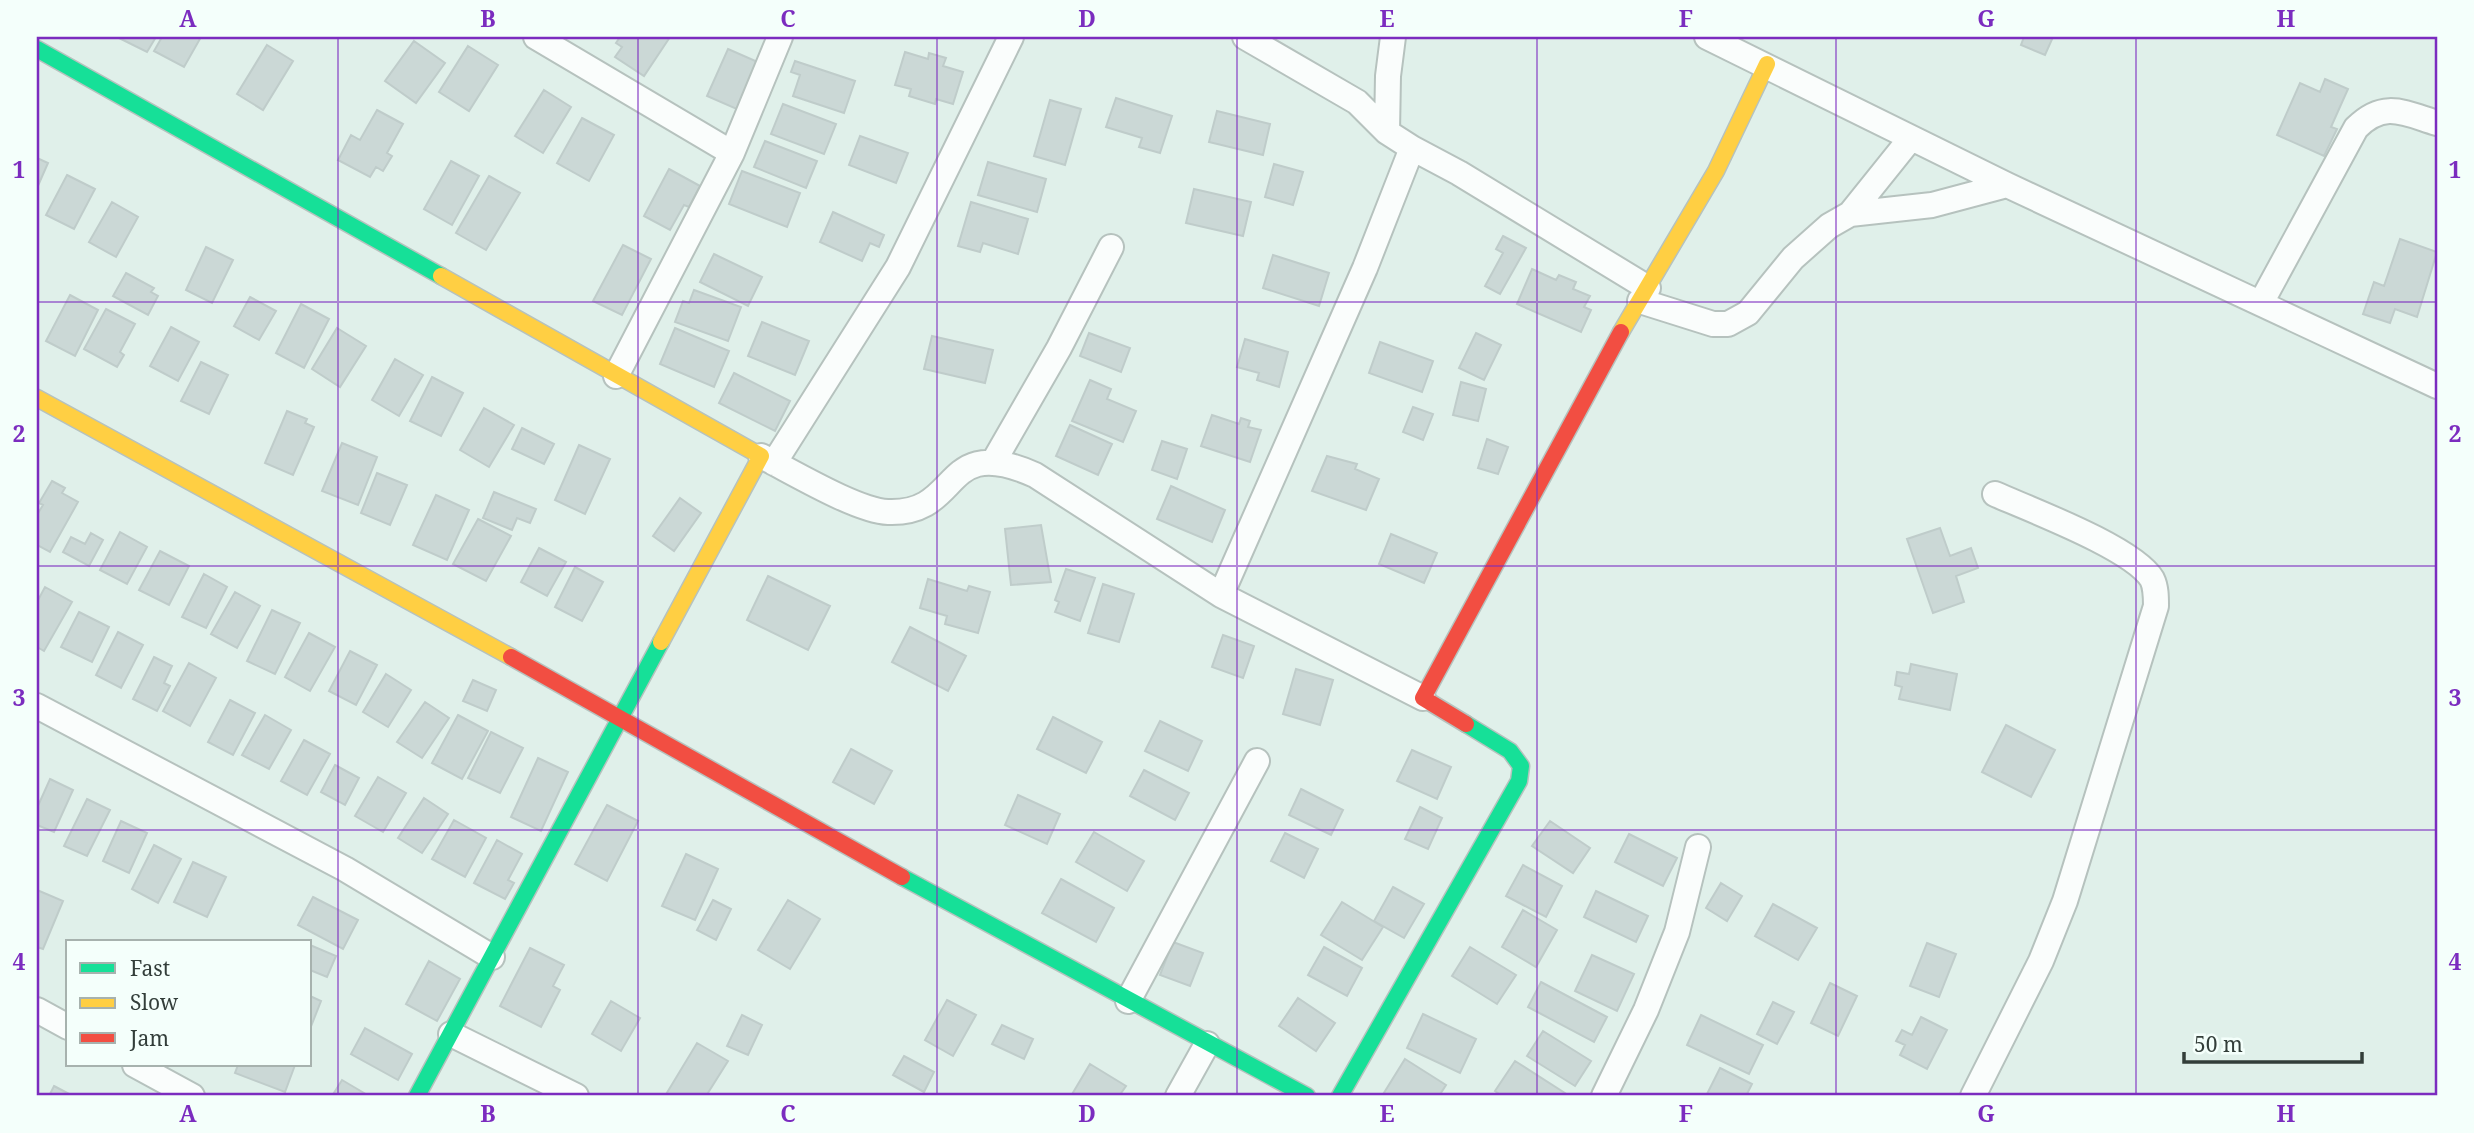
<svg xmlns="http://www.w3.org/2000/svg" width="2474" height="1133" font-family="'Noto Serif',serif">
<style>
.building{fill:#cbd8d6;stroke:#bfccca;stroke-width:2}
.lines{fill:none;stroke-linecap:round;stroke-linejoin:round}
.street-casing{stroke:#b6c2be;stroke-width:28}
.fast-casing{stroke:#b6c2be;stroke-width:19}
.slow-casing{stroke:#b6c2be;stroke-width:19}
.jam-casing{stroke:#b6c2be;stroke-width:19}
.street{stroke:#fafdfc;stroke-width:24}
.fast{stroke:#16e098;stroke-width:16}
.slow{stroke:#ffcf43;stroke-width:16}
.jam{stroke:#f24e42;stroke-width:16}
.grid{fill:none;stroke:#7b2cbf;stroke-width:2;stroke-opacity:0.55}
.neatline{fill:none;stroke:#7b2cbf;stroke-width:2.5}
.grid-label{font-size:23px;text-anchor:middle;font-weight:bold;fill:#7b2cbf}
</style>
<rect width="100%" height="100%" fill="#e0f0ea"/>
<path class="building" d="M 117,37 L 156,37 L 147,52 Z
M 162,37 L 201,37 L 184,67 L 154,51 Z
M 620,37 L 670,37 L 644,76 L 615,57 L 622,47 L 616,43 Z
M 2024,37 L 2053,37 L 2045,55 L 2021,45 Z
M 414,41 L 445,63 L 416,103 L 385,81 Z
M 267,45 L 293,61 L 263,110 L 237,94 Z
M 468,46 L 498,65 L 469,111 L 439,92 Z
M 728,49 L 760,63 L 739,110 L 707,96 Z
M 905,52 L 928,59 L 929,53 L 946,58 L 943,66 L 963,72 L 953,104 L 936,99 L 935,104 L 909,96 L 911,89 L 895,85 Z
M 795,61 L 855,81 L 844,113 L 793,96 L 800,75 L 791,72 Z
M 2325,79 L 2348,89 L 2331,127 L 2337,129 L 2324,156 L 2277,135 L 2300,83 L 2320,92 Z
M 544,90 L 571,107 L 543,153 L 515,136 Z
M 1116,98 L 1172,116 L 1160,153 L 1139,147 L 1142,138 L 1106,127 Z
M 1050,100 L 1081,109 L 1065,165 L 1034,156 Z
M 783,104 L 836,124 L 824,154 L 771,134 Z
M 377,110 L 403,124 L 387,153 L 392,156 L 383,171 L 376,167 L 370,177 L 338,160 L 351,135 L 360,140 Z
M 1217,111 L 1270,124 L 1263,155 L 1209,142 Z
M 582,118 L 614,135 L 589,181 L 557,163 Z
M 860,136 L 908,153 L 896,183 L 849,165 Z
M 765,141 L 817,161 L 806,188 L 754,167 Z
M 37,158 L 48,163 L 37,188 Z
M 451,161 L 479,176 L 452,225 L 424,209 Z
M 988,162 L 1046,179 L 1037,212 L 978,195 Z
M 1274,164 L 1303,172 L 1293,205 L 1265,197 Z
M 669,169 L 700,186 L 689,207 L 684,205 L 670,230 L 644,216 Z
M 742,171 L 800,193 L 787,227 L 729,204 Z
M 67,175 L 95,189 L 74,229 L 46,215 Z
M 489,176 L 520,193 L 486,250 L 456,233 Z
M 1194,189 L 1251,202 L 1243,236 L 1186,223 Z
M 112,202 L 138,217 L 116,257 L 89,242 Z
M 971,202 L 1028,219 L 1018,254 L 983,243 L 980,252 L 958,246 Z
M 833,212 L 884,235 L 879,247 L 870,243 L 862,261 L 820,242 Z
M 1503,236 L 1526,248 L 1500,294 L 1485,286 L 1503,253 L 1496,249 Z
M 2400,239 L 2437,252 L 2417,317 L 2395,309 L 2390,323 L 2363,314 L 2374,282 L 2384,286 Z
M 623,245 L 651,259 L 622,315 L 593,301 Z
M 206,247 L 233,260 L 212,303 L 186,290 Z
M 714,254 L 762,277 L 748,306 L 700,282 Z
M 1273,255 L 1329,273 L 1319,306 L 1263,288 Z
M 1532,269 L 1556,280 L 1559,275 L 1576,282 L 1573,289 L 1590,296 L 1584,307 L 1591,310 L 1581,332 L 1517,304 Z
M 126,273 L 154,288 L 151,292 L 158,296 L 148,315 L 113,296 Z
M 694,290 L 741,307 L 728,341 L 675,322 L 683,301 L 689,303 Z
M 70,295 L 98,310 L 75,356 L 46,341 Z
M 250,297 L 276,311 L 259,340 L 234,326 Z
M 301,304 L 329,319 L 304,368 L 276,353 Z
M 106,309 L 135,324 L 120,352 L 124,355 L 117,367 L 84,349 Z
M 762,322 L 809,341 L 795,375 L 748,356 Z
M 171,327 L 199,342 L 178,381 L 150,366 Z
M 337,328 L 366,346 L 340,387 L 312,369 Z
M 675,328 L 729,351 L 714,387 L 660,364 Z
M 1089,333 L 1130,348 L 1121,372 L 1080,356 Z
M 1476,333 L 1501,345 L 1484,380 L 1459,368 Z
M 932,336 L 993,350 L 985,383 L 924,369 Z
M 1245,339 L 1288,352 L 1279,387 L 1257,380 L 1259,373 L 1237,367 Z
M 1380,342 L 1433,361 L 1422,392 L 1369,373 Z
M 395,359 L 423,375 L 399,416 L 372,400 Z
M 201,362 L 228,375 L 209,414 L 181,401 Z
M 734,373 L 790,401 L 775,431 L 719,403 Z
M 432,377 L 463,393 L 441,436 L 410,421 Z
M 1090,380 L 1111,389 L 1107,399 L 1136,411 L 1123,442 L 1072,421 Z
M 1461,382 L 1486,389 L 1478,421 L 1453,415 Z
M 1413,407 L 1433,414 L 1423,440 L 1403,432 Z
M 484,408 L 514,425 L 489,467 L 460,450 Z
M 287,411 L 307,419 L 305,423 L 314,427 L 293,475 L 265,463 Z
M 1212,415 L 1239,424 L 1241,418 L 1250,421 L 1248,427 L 1261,430 L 1250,462 L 1201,446 Z
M 1070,425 L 1112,444 L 1098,475 L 1056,456 Z
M 522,428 L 554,444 L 544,464 L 512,449 Z
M 1487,439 L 1508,447 L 1498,474 L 1478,468 Z
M 1162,441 L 1187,449 L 1177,479 L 1152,470 Z
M 342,443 L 377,457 L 358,505 L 322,491 Z
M 579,445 L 610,459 L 585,514 L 555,500 Z
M 1327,456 L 1357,464 L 1355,469 L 1379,479 L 1366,510 L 1312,491 Z
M 377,473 L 407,485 L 390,525 L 361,513 Z
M 52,481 L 65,488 L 62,493 L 78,502 L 50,552 L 37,545 L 37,515 L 43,505 L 39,503 Z
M 1171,486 L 1225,510 L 1212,542 L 1157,519 Z
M 494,492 L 536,509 L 530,523 L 517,518 L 512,530 L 483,518 Z
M 436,495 L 469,510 L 447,560 L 413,545 Z
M 680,498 L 701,513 L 674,551 L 653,536 Z
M 478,519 L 511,536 L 486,581 L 453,564 Z
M 1041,525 L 1051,582 L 1011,585 L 1005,529 Z
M 1940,528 L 1950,556 L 1971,548 L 1978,568 L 1956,576 L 1964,602 L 1933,613 L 1907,539 Z
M 120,532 L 147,547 L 127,584 L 100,570 Z
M 91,533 L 103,540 L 89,566 L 63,552 L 71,537 L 85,544 Z
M 1391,534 L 1437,553 L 1424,583 L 1379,564 Z
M 539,548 L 566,562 L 547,596 L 521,582 Z
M 160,551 L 189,566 L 169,605 L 139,590 Z
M 575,567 L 603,582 L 582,621 L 555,607 Z
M 1066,569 L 1095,578 L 1080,621 L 1055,612 L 1059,602 L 1055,600 Z
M 204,574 L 227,587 L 206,628 L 182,617 Z
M 768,576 L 830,606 L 808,650 L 747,620 Z
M 928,579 L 967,591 L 969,586 L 990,592 L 978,633 L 945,624 L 947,616 L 920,608 Z
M 1103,584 L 1134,594 L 1119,642 L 1088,633 Z
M 45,587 L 72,602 L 44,651 L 37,647 L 37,602 Z
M 235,592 L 260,606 L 237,648 L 211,634 Z
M 272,610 L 300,623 L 275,674 L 247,661 Z
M 79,612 L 109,627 L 92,662 L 61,647 Z
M 910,627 L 966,656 L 948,691 L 892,662 Z
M 118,632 L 143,645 L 121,688 L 96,675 Z
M 309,633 L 335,647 L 310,691 L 285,677 Z
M 1223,635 L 1254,646 L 1243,678 L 1212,667 Z
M 350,651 L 377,665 L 356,705 L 329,691 Z
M 154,657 L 172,666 L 164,683 L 170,686 L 157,711 L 133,699 Z
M 189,663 L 216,678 L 190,726 L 163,711 Z
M 1911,664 L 1957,674 L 1950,710 L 1899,699 L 1902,687 L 1895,685 L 1897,672 L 1909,674 Z
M 1296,669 L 1333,680 L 1320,725 L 1283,714 Z
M 386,674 L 411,690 L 388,727 L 363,712 Z
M 473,680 L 496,690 L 487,711 L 463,701 Z
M 230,700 L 255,713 L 233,755 L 208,742 Z
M 425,702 L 449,718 L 422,758 L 397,742 Z
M 265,715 L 291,730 L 269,769 L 242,755 Z
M 458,715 L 488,731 L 462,779 L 432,763 Z
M 1053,717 L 1102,742 L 1086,773 L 1037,749 Z
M 1160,721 L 1202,741 L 1188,771 L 1145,751 Z
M 2006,725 L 2055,750 L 2031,797 L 1982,772 Z
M 491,732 L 523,748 L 500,793 L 468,778 Z
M 304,740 L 330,754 L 307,795 L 281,781 Z
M 851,749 L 892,771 L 874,804 L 833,782 Z
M 1412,750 L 1451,767 L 1437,799 L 1397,781 Z
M 538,758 L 568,772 L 541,831 L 511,817 Z
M 335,765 L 359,778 L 345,805 L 321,792 Z
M 1144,770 L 1189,793 L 1175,820 L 1130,796 Z
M 378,777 L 406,793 L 383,832 L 355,816 Z
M 50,779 L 73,790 L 54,832 L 37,825 L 37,808 Z
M 1301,789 L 1343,810 L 1331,835 L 1289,815 Z
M 1018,795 L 1060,814 L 1047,844 L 1005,825 Z
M 424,798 L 448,814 L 422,853 L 398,838 Z
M 87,799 L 110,810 L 87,856 L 64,846 Z
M 607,805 L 638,821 L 607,881 L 575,864 Z
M 1420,807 L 1442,818 L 1428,849 L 1405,839 Z
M 454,820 L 486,838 L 465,877 L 432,859 Z
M 121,821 L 147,833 L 129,873 L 103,861 Z
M 1550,821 L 1590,848 L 1573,873 L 1532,846 Z
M 1094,832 L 1144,861 L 1127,891 L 1076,862 Z
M 1285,833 L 1318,849 L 1304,878 L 1271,861 Z
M 1629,834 L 1677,858 L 1663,886 L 1615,862 Z
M 497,840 L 522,854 L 508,880 L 514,883 L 505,899 L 474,883 Z
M 154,845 L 181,859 L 158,903 L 132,889 Z
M 686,854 L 718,869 L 695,920 L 662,906 Z
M 193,862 L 226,877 L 207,917 L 174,902 Z
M 1523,865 L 1562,886 L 1546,917 L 1506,896 Z
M 1061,879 L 1114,908 L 1096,942 L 1042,913 Z
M 1721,883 L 1742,896 L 1727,921 L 1706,908 Z
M 1393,887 L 1424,904 L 1404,938 L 1374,921 Z
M 37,890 L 63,901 L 43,949 L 37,947 Z
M 1596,891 L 1648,916 L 1636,942 L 1584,917 Z
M 313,897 L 358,920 L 343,949 L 298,925 Z
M 713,900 L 731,909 L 716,940 L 697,930 Z
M 788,900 L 820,919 L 790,969 L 758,950 Z
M 1342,902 L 1383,927 L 1362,960 L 1321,935 Z
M 1773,904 L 1817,928 L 1798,960 L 1755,936 Z
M 1523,910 L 1557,930 L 1536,967 L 1502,947 Z
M 1173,942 L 1203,953 L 1190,986 L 1160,975 Z
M 1927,943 L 1956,954 L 1939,997 L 1910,986 Z
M 310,945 L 336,956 L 327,977 L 310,970 Z
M 1324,947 L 1362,968 L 1347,996 L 1308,975 Z
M 1470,947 L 1516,975 L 1497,1004 L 1452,976 Z
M 530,948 L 564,965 L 553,986 L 560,990 L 541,1027 L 500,1006 Z
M 1592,955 L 1634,974 L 1617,1011 L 1575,991 Z
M 429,961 L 460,979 L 437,1021 L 406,1004 Z
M 1541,982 L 1607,1017 L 1594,1042 L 1528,1007 Z
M 1830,983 L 1857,996 L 1838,1036 L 1811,1023 Z
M 310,996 L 321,1001 L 310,1029 Z
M 1298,998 L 1335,1023 L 1316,1051 L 1279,1026 Z
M 947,1000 L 976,1015 L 953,1056 L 925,1040 Z
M 611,1001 L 640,1018 L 621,1051 L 592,1034 Z
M 1773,1002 L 1794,1012 L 1777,1044 L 1757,1034 Z
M 1423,1014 L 1476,1039 L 1460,1073 L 1407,1048 Z
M 742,1015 L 762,1025 L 748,1055 L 727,1046 Z
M 1701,1015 L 1763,1045 L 1749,1074 L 1687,1045 Z
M 1921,1017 L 1947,1030 L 1927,1069 L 1900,1055 L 1905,1045 L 1896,1041 L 1902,1030 L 1912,1035 Z
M 1002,1025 L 1033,1039 L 1024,1059 L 992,1044 Z
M 365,1028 L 412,1054 L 398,1080 L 351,1054 Z
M 1543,1031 L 1591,1061 L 1575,1086 L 1527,1056 Z
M 697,1043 L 728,1061 L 706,1096 L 665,1096 Z
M 904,1056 L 934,1072 L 924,1092 L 893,1075 Z
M 1405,1059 L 1446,1085 L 1439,1096 L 1382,1096 Z
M 1515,1061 L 1568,1095 L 1568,1096 L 1502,1096 L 1495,1091 Z
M 1090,1064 L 1126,1086 L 1119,1096 L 1071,1096 Z
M 238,1065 L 295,1065 L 285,1092 L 235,1073 Z
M 1720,1068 L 1752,1084 L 1746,1096 L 1706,1096 Z
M 342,1080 L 369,1096 L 332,1096 Z
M 54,1086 L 73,1096 L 49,1096 Z"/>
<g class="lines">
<g class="street-casing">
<path id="street" d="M 536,37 L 732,153 L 616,376
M 1707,37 L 2007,185 L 2437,386
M 1387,132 L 1388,76 L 1393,37
M 1412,148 L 1459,173 L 1648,288
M 732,153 L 780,37
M 1850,214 L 1932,205 L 2007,185
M 1640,301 L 1713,324 L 1728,324 L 1748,313 L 1793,258 L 1829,226 L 1850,214 L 1911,138
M 2261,303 L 2356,128 C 2384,100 2404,113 2437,123
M 761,456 C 791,471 857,511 888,512 C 964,515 939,432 1035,475 L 1221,595 L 1423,698
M 994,461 L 1059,348 L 1111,247
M 774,463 L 898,267 L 1011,37
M 1221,595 L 1365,268 L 1412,148 L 1387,132 L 1357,102 L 1245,37
M 37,706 L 345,869 L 492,957
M 1128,1001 L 1257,761
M 37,1010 L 68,1027
M 451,1034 L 576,1096
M 135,1065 L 192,1096
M 1178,1096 L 1207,1044
M 1604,1096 L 1646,1010 L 1677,932 L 1698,847
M 1973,1096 L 2041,961 L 2065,901 L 2156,606 C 2156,597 2156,587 2152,579 C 2133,548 2031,510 1995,494"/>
</g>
<g class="fast-casing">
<path id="fast" d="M 37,49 L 441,276
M 902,877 L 1307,1096
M 417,1096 L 661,642
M 1340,1096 L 1519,781 L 1521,766 L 1510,751 L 1466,724"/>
</g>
<g class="slow-casing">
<path id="slow" d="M 441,276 L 761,456 L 661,642
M 1621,332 L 1716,171 L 1767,64
M 37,398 L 511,657"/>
</g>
<g class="jam-casing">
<path id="jam" d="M 511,657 L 902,877
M 1466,724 L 1423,698 L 1621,332"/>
</g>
<use href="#street" class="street"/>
<use href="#fast" class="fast"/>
<use href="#slow" class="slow"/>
<use href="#jam" class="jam"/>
</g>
<path class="grid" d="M 338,37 L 338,1096M 638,37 L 638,1096M 937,37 L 937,1096M 1237,37 L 1237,1096M 1537,37 L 1537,1096M 1836,37 L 1836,1096M 2136,37 L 2136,1096M 37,302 L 2437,302M 37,566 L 2437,566M 37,830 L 2437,830"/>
<rect width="2474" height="1133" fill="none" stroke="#f4fffb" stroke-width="77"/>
<rect x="66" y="940" width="245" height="126" fill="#f4fffb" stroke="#a7b2ae" stroke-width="2"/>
<rect x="80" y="963" width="35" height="10" fill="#16e098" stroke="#a7b2ae" stroke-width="2"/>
<text x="130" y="976" font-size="21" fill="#333e3a">Fast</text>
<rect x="80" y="998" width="35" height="10" fill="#ffcf43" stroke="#a7b2ae" stroke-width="2"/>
<text x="130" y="1010" font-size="21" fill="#333e3a">Slow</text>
<rect x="80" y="1033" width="35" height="10" fill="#f24e42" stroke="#a7b2ae" stroke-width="2"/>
<text x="130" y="1046" font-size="21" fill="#333e3a">Jam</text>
<path d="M2184 1052v10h178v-10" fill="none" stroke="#333e3a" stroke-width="3.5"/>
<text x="2194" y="1052" font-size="21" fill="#333e3a" stroke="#f4fffb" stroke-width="5" paint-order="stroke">50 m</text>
<rect x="38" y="38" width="2398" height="1056" class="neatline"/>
<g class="grid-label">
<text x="188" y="27">A</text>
<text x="488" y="27">B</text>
<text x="788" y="27">C</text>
<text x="1087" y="27">D</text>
<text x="1387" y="27">E</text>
<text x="1686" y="27">F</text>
<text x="1986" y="27">G</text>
<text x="2286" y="27">H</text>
<text x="19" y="178">1</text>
<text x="2455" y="178">1</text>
<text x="19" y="442">2</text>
<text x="2455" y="442">2</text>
<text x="19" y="706">3</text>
<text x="2455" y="706">3</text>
<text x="19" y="970">4</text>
<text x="2455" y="970">4</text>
<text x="188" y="1122">A</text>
<text x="488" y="1122">B</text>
<text x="788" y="1122">C</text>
<text x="1087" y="1122">D</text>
<text x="1387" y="1122">E</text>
<text x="1686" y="1122">F</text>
<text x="1986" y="1122">G</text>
<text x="2286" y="1122">H</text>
</g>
</svg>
